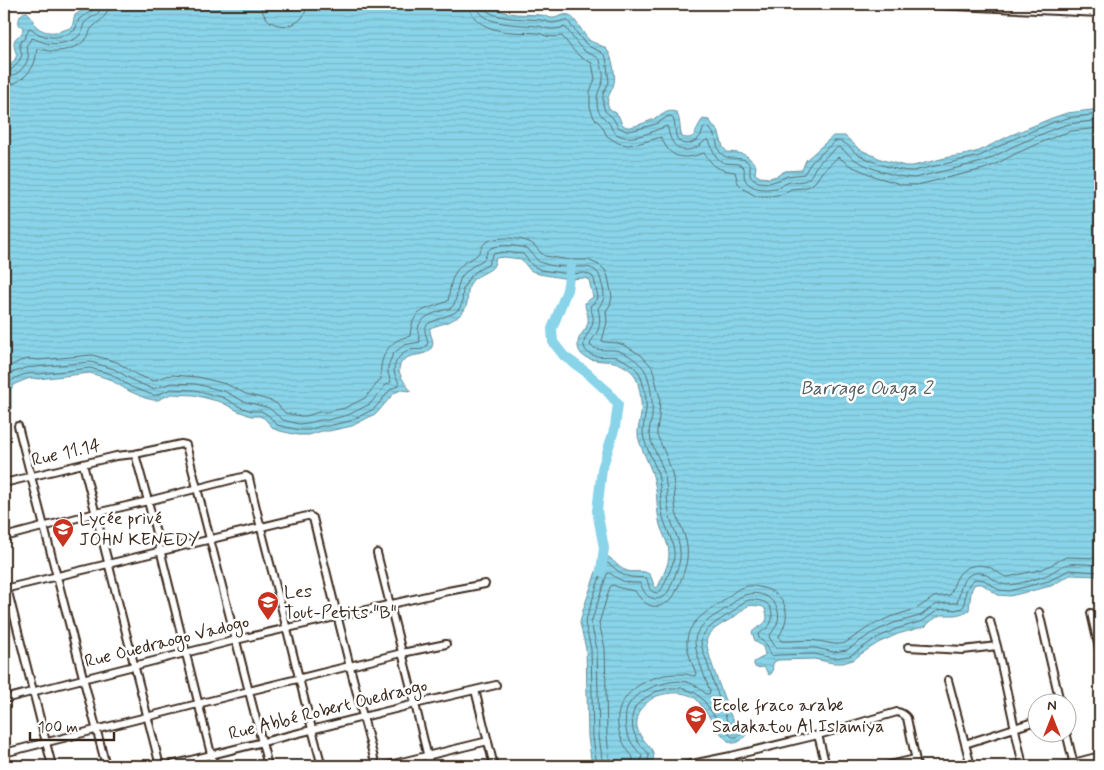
<svg xmlns="http://www.w3.org/2000/svg" width="1104" height="770" font-family="Mynerve,sans-serif">
<style>
.water{fill:url(#water-rules);stroke:#6a9098}
.lines{fill:none;stroke-linecap:round;stroke-linejoin:round}
.shore{stroke:#5a6e6f;stroke-width:1}
.river{stroke:#89d4e9;stroke-width:10}
.minor-casing{stroke:#3b2a1e;stroke-width:10}
.minor{stroke:#fff;stroke-width:6}
.labels{text-anchor:middle;dominant-baseline:central;stroke-width:5;stroke-linejoin:round;paint-order:stroke}
.street-label{font-size:18px;fill:#3b2a1e;stroke:#fff}
.poi-label{font-size:18px;fill:#3b2a1e;stroke:#fff;text-anchor:start}
.water-label{font-size:19px;font-style:italic;fill:#525d5b;stroke:#fff}
</style>
<defs>
<pattern id="water-rules" width="6" height="5" patternUnits="userSpaceOnUse" patternTransform="scale(1.25)"><rect width="6" height="5" fill="#89d4e9"/><path d="M0 2.5h6" fill="none" stroke="#77b6c7"/></pattern>
</defs>
<rect width="100%" height="100%" fill="#fff"/>
<filter id="ink" filterUnits="userSpaceOnUse"><feTurbulence type="fractalNoise" baseFrequency=".02" numOctaves="2"/><feDisplacementMap in="SourceGraphic" scale="10" xChannelSelector="R" yChannelSelector="G"/><feConvolveMatrix kernelMatrix="1 2 1 2 8 2 1 2 1" color-interpolation-filters="sRGB"/></filter>
<g filter="url(#ink)">
<path class="water" d="M 92,4 L 269,4 L 275,6 L 287,7 L 291,4 L 431,4 C 447,7 464,3 481,4 C 491,5 499,11 509,13 C 519,15 530,14 540,15 C 544,15 547,17 551,18 C 557,19 563,13 569,15 C 575,18 583,33 588,39 C 593,44 602,44 607,50 C 612,55 616,76 614,83 C 613,91 604,98 609,108 C 611,111 616,112 618,115 C 621,119 620,125 627,127 C 632,128 650,121 656,118 C 664,115 666,109 676,112 C 681,119 679,129 682,137 C 698,142 695,127 703,119 L 709,120 L 719,133 L 723,147 L 727,152 C 742,153 747,153 756,166 L 755,174 L 760,177 L 769,178 L 777,176 L 785,171 L 802,170 L 806,160 L 833,136 L 845,136 L 859,149 L 883,160 L 905,166 L 913,166 L 949,157 L 964,155 L 979,151 L 1009,136 L 1052,118 L 1067,113 L 1100,109 L 1100,576 L 1070,575 L 1051,586 L 1010,596 L 998,595 L 982,584 L 976,584 L 973,586 L 971,592 L 969,610 L 964,613 L 955,615 L 940,615 L 931,621 L 926,626 L 898,634 L 878,643 L 861,654 L 853,660 L 843,663 L 833,663 L 814,659 L 778,660 L 774,662 C 772,665 773,669 772,673 L 769,675 L 764,667 L 756,668 L 754,665 L 754,662 L 763,657 L 765,654 L 763,647 L 755,641 L 752,632 C 762,623 772,624 764,607 C 744,603 748,607 734,617 C 726,622 711,629 707,638 C 703,647 728,707 732,719 C 740,723 744,725 747,733 C 744,738 739,744 732,743 C 722,741 704,706 695,698 C 684,691 669,692 657,696 C 650,699 644,705 639,711 C 638,716 636,722 637,727 C 640,744 662,748 650,766 L 592,766 L 588,737 L 586,649 L 580,623 L 583,610 L 600,560 L 604,557 L 609,557 C 614,561 619,568 625,570 C 632,574 643,569 649,574 C 653,578 652,584 656,588 L 658,587 C 662,577 669,565 669,554 C 669,544 663,535 660,525 C 656,510 658,495 654,480 C 651,466 643,454 639,440 C 636,431 640,423 641,414 C 642,403 640,386 635,376 C 632,370 620,363 614,362 C 601,360 576,363 578,342 C 579,334 587,330 588,322 C 589,315 585,310 585,303 L 593,297 L 589,280 L 584,278 L 569,279 L 539,274 L 530,270 L 521,259 L 504,257 L 496,258 C 495,260 495,263 494,265 C 491,272 478,274 472,281 C 467,288 468,295 467,303 C 464,320 443,323 430,328 C 429,335 435,340 432,347 C 425,359 409,351 401,363 C 400,365 399,367 399,370 C 400,377 407,386 411,391 L 401,390 L 394,393 L 377,413 L 352,426 L 329,431 L 322,431 L 309,435 L 298,435 L 280,431 L 274,429 L 264,418 L 259,416 L 251,416 L 238,411 L 221,402 L 194,395 L 171,394 L 158,400 L 153,400 L 145,398 L 129,391 L 109,379 L 90,373 L 38,379 L 33,378 L 27,379 L 15,384 L 11,389 L 11,411 L 9,414 L 4,414 L 4,80 L 5,67 L 14,61 L 17,55 C 15,51 12,42 16,38 C 21,33 22,38 23,27 L 19,25 C 18,19 20,12 27,12 C 32,16 32,21 36,26 C 46,36 61,32 72,27 L 75,15 Z"/>
<g class="lines">
<path class="shore" d="M 261,4 C 262,33 306,33 307,4
M 469,4 C 470,24 494,31 511,32 C 520,33 530,32 539,33 C 541,34 544,35 546,36 C 551,37 557,37 562,36 C 573,49 575,56 592,63 L 595,79 L 590,92 L 590,107 L 594,118 L 602,126 L 607,136 L 618,143 L 627,145 L 637,144 L 661,137 C 663,140 664,144 667,148 C 676,161 692,157 704,153 C 715,168 716,169 735,172 L 738,183 L 745,190 L 756,196 L 771,196 L 783,194 L 791,189 L 803,188 L 810,186 L 816,181 L 822,172 L 838,157 L 851,166 L 876,177 L 904,185 L 917,185 L 984,169 L 994,165 L 1017,153 L 1059,135 L 1071,131 L 1100,128
M 477,4 C 478,27 522,24 538,26 C 542,26 545,29 549,29 C 555,30 560,28 565,27 C 572,35 577,46 586,52 C 591,55 596,55 600,60 C 601,66 604,73 603,79 C 602,87 597,90 597,101 C 597,112 600,114 607,121 C 611,124 611,130 615,133 C 630,144 652,131 667,126 L 668,128 C 670,143 678,155 695,148 C 700,146 704,141 708,139 C 713,147 713,157 722,162 C 727,165 740,161 744,168 C 745,171 743,175 745,179 C 750,191 769,190 780,187 C 783,185 786,183 790,182 C 796,181 804,183 809,178 C 812,175 813,172 815,168 C 820,161 830,153 838,147 C 844,149 848,155 854,159 C 870,169 895,177 914,178 L 982,162 L 991,158 L 1014,146 L 1056,128 L 1069,124 L 1100,120
M 483,4 C 485,21 528,18 541,20 C 545,20 548,23 552,23 C 558,23 562,20 567,20 L 583,41 L 590,47 L 601,52 L 606,57 L 609,82 L 603,94 L 603,104 L 605,111 L 613,118 L 618,127 L 626,131 L 634,130 L 656,124 L 667,117 L 671,116 C 678,122 672,136 680,142 C 687,147 698,141 701,135 C 702,132 703,130 704,127 L 707,126 C 709,128 713,132 714,135 C 718,142 716,151 724,156 C 732,161 750,154 750,169 C 750,171 750,174 750,176 L 758,182 L 769,183 L 779,180 L 787,176 L 804,174 L 811,163 L 835,141 C 848,141 849,149 859,155 C 876,163 894,171 913,171 L 980,156 L 1011,140 L 1054,122 L 1068,118 L 1100,114
M 4,72 C 13,71 19,63 22,55 L 20,48 L 20,42 L 25,38 L 29,28 C 33,29 35,32 39,34 C 51,40 65,37 75,30 L 79,19 L 93,10 L 95,4
M 4,78 C 14,78 26,68 28,58 C 29,54 27,50 26,46 L 32,38 C 36,39 41,42 46,43 C 57,45 72,43 80,35 C 83,31 82,27 84,24 C 89,15 100,19 101,4
M 4,86 C 17,85 31,74 35,61 C 36,57 36,53 37,49 C 41,49 45,50 49,51 C 61,52 77,49 86,39 C 90,35 89,29 94,26 C 102,19 108,15 109,4
M 4,369 L 20,361 L 29,359 L 39,360 L 92,355 L 117,362 L 137,375 L 153,381 L 166,376 L 172,375 L 198,377 L 226,384 L 246,394 L 272,401 L 277,404 L 285,413 L 300,416 L 306,416 L 319,412 L 327,412 L 345,408 L 365,398 L 381,379 C 379,364 384,348 398,340 C 402,338 406,337 410,336 C 413,307 425,311 448,301 C 451,285 450,275 464,263 C 468,260 474,258 477,255 C 481,251 481,246 486,242 C 496,236 521,237 531,243 C 537,246 539,253 545,256 L 570,260 L 588,260 L 599,265 L 605,270 L 608,277 L 612,297 L 610,305 L 606,311 L 607,322 L 602,341 L 604,342 L 617,343 L 624,345 L 641,355 L 652,367 L 660,398 L 659,417 L 657,430 L 657,435 C 663,449 670,463 673,478 C 675,489 674,501 676,512 C 678,520 682,527 684,534 C 691,554 686,567 679,585 C 675,594 672,602 662,605 C 649,610 641,600 635,591 L 620,588 L 613,585 L 610,587 L 599,623 L 605,648 L 607,736 L 610,766
M 4,381 L 9,374 L 25,368 L 91,362 L 114,369 L 134,381 L 153,389 L 172,383 L 196,384 L 224,391 L 243,401 L 269,408 L 283,420 L 299,424 L 308,423 L 320,420 L 328,420 L 348,415 L 370,404 L 385,386 L 391,382 L 388,373 L 388,366 L 393,354 L 404,345 L 420,342 C 420,339 418,335 418,330 C 419,315 439,312 451,308 C 459,301 455,287 462,276 C 466,271 471,267 476,264 C 478,262 481,262 483,260 C 487,256 486,251 491,248 C 499,244 522,245 529,250 C 534,255 536,261 542,263 C 550,266 561,267 569,267 C 579,268 590,264 598,273 C 601,277 601,283 603,288 C 605,297 604,301 598,308 C 600,317 601,326 596,334 C 593,339 591,340 590,345 C 598,353 609,348 619,351 C 628,354 638,361 644,369 C 651,379 653,404 652,417 C 651,423 648,429 650,435 C 651,446 659,457 662,467 C 668,482 666,497 669,512 C 671,526 680,538 680,552 C 681,561 677,570 674,578 C 672,583 670,588 668,592 C 663,601 651,601 645,593 C 643,590 642,587 640,583 C 626,583 621,582 610,573 L 607,574 L 591,623 L 597,649 L 599,736 L 603,766
M 4,409 L 6,407 C 6,401 5,393 7,387 C 12,376 28,372 39,374 L 90,368 L 111,374 L 131,387 L 153,395 L 157,395 L 171,389 L 195,390 L 222,397 L 240,407 L 252,411 L 261,411 L 268,415 L 277,425 L 299,430 L 309,430 L 321,426 L 328,426 L 350,421 L 374,409 L 391,389 L 399,385 C 399,380 394,376 394,370 C 394,361 402,352 411,350 C 415,349 419,350 423,349 C 426,347 426,346 428,343 C 427,335 421,329 429,323 L 454,313 L 459,309 L 462,304 L 463,289 L 467,281 L 472,275 L 478,270 L 488,265 L 493,254 L 503,252 L 523,254 L 533,266 L 541,270 L 569,274 L 585,273 L 592,276 L 594,279 L 598,297 L 597,300 L 590,306 C 591,311 594,316 593,321 C 592,331 580,340 585,349 C 591,360 607,355 617,357 C 625,360 637,367 640,375 C 645,388 648,403 645,416 C 644,424 642,431 644,439 C 647,450 653,460 657,471 C 661,484 660,498 662,512 C 664,526 673,538 674,552 C 675,561 670,570 667,578 C 664,584 663,590 657,593 C 647,592 650,584 646,578 L 631,577 L 623,575 L 608,563 L 605,563 L 604,564 L 585,623 L 591,649 L 593,737 L 597,766
M 632,766 L 633,757 C 602,721 621,684 665,675 C 671,674 678,674 684,674 C 688,674 692,676 695,676 L 696,674 C 693,664 686,651 687,640 C 689,621 708,611 722,602 C 732,595 735,588 748,586 C 753,585 758,587 763,588 C 781,592 791,609 784,626 C 783,630 781,633 779,636 L 781,641 C 793,642 805,639 817,641 C 827,642 835,646 845,643 L 869,627 L 890,617 L 916,609 L 934,597 L 950,595 C 953,589 954,582 958,576 C 964,566 979,562 991,568 C 997,571 1001,576 1008,577 L 1043,569 L 1066,557 L 1100,558
M 640,766 L 642,756 C 635,748 628,740 626,729 C 625,723 625,713 628,706 C 636,690 670,678 687,682 C 694,684 701,689 706,694 L 709,694 L 710,691 C 706,681 694,649 695,640 C 697,624 715,616 727,608 C 735,602 739,595 749,594 C 766,590 784,606 777,624 C 775,629 771,633 769,637 L 776,648 L 815,648 L 834,652 L 847,650 L 872,633 L 894,623 L 920,616 L 935,605 L 946,603 L 957,603 C 961,593 959,579 972,574 C 987,568 994,585 1008,585 C 1015,585 1042,578 1049,574 C 1054,571 1060,567 1065,565 C 1074,562 1091,565 1100,565
M 646,766 L 649,756 L 648,753 L 638,742 L 633,730 L 632,717 L 635,707 L 644,699 L 655,692 L 669,688 L 683,688 L 697,694 L 704,701 L 720,724 L 732,737 L 737,737 L 741,734 C 741,726 732,726 727,721 C 720,700 712,680 706,659 C 704,654 701,647 701,641 C 703,628 722,619 731,613 C 743,604 744,597 761,601 C 765,602 767,603 770,607 C 772,611 773,618 771,622 C 769,629 762,630 758,635 L 759,638 L 767,645 L 771,656 L 778,655 L 814,654 L 834,658 L 850,656 L 875,639 L 896,629 L 923,621 L 938,610 L 947,609 L 955,610 L 962,608 L 964,606 L 966,590 L 970,583 L 975,579 L 984,580 L 999,590 L 1009,591 L 1049,581 L 1069,570 L 1100,572"/>
<path class="river" d="M 571,265 L 567,290 L 552,329 L 553,342 L 564,356 L 586,372 L 606,390 L 618,404 L 615,427 L 602,469 L 597,511 L 604,548 L 601,571"/>
<g class="minor-casing">
<path id="minor" d="M 915,4 L 1100,13
M 18,426 L 106,766
M 135,454 L 148,501 L 214,766
M 83,464 L 160,766
M 4,483 L 116,456 L 135,454 L 181,444 L 186,445 L 268,766
M 4,537 L 96,513 L 148,501 L 246,476 L 249,478 C 260,528 274,577 286,626 C 298,673 309,720 322,766
M 377,553 L 415,704 L 430,766
M 7,588 L 52,766
M 4,589 L 307,516 L 309,516 L 313,518 L 350,667 L 376,766
M 1039,612 L 1060,702
M 1091,613 L 1100,653
M 990,621 L 997,646 L 1023,766
M 908,647 L 963,650 L 997,646
M 948,680 L 971,766
M 475,690 L 494,766
M 4,699 L 236,640 L 448,591 L 485,584
M 1066,732 L 1074,765
M 818,735 L 826,766
M 965,744 L 1036,721
M 4,753 L 249,691 L 402,653 L 446,644
M 731,756 L 734,766
M 167,766 L 415,704 L 496,685
M 385,766 L 488,741
M 682,766 L 731,756 L 818,735 L 897,712 C 902,713 904,714 907,718 L 917,766
M 885,766 L 915,759
M 1062,766 L 1100,756"/>
</g>
<use href="#minor" class="minor"/>
</g>
</g>
<defs>
<g id="school-pin" transform="scale(1.125)"><path d="M0 17L-7.5 6A9.5 9.5 0 1 1 7.5 6Z" fill="#c8321e" stroke="#fff"/><path d="M0-5L7-2L0 1L-7-2ZM-4 1L0 2.5L4 1V4Q0 6-4 4Z" fill="#fff"/></g>
</defs>
<g fill-rule="evenodd">
<use href="#school-pin" x="63" y="529"/>
<use href="#school-pin" x="268" y="602"/>
<use href="#school-pin" x="696" y="716"/>
</g>
<g class="labels">
<g class="street-label">
<text transform="translate(66 453) rotate(-13)">Rue 11.14</text>
<text transform="translate(167 642) rotate(-14)">Rue Ouedraogo Vadogo</text>
<text transform="translate(328 710) rotate(-14)">Rue Abbé Robert Ouedraogo</text>
</g>
<g class="poi-label">
<text x="79" y="519">Lycée privé<tspan x="79" dy="21">JOHN KENEDY</tspan></text>
<text x="284" y="592">Les<tspan x="284" dy="21">Tout-Petits "B"</tspan></text>
<text x="712" y="706">Ecole fraco arabe<tspan x="712" dy="21">Sadakatou Al Islamiya</tspan></text>
</g>
<g class="water-label">
<text x="866" y="388">Barrage Ouaga 2</text>
</g>
</g>
<rect width="1104" height="770" fill="none" stroke="#fff" stroke-width="20"/>
<rect x="10" y="10" width="1084" height="750" fill="none" stroke="#3b2a1e" stroke-width="2" filter="url(#ink)"/>
<g transform="translate(1052 718)"><circle r="24" fill="#ffffff" stroke="#b1aaa5"/>
<path d="M0-4L9 19L0 12L-9 19Z" fill="#c8321e"/>
<text y="-8" font-size="14" font-weight="bold" text-anchor="middle" fill="#3b2a1e">N</text>
</g>
<path d="M30 732v8h84v-8" fill="none" stroke="#3b2a1e" stroke-width="2.5"/>
<text x="38" y="732" font-size="15" fill="#3b2a1e" stroke="#ffffff" stroke-width="4" paint-order="stroke">100 m</text>
</svg>
